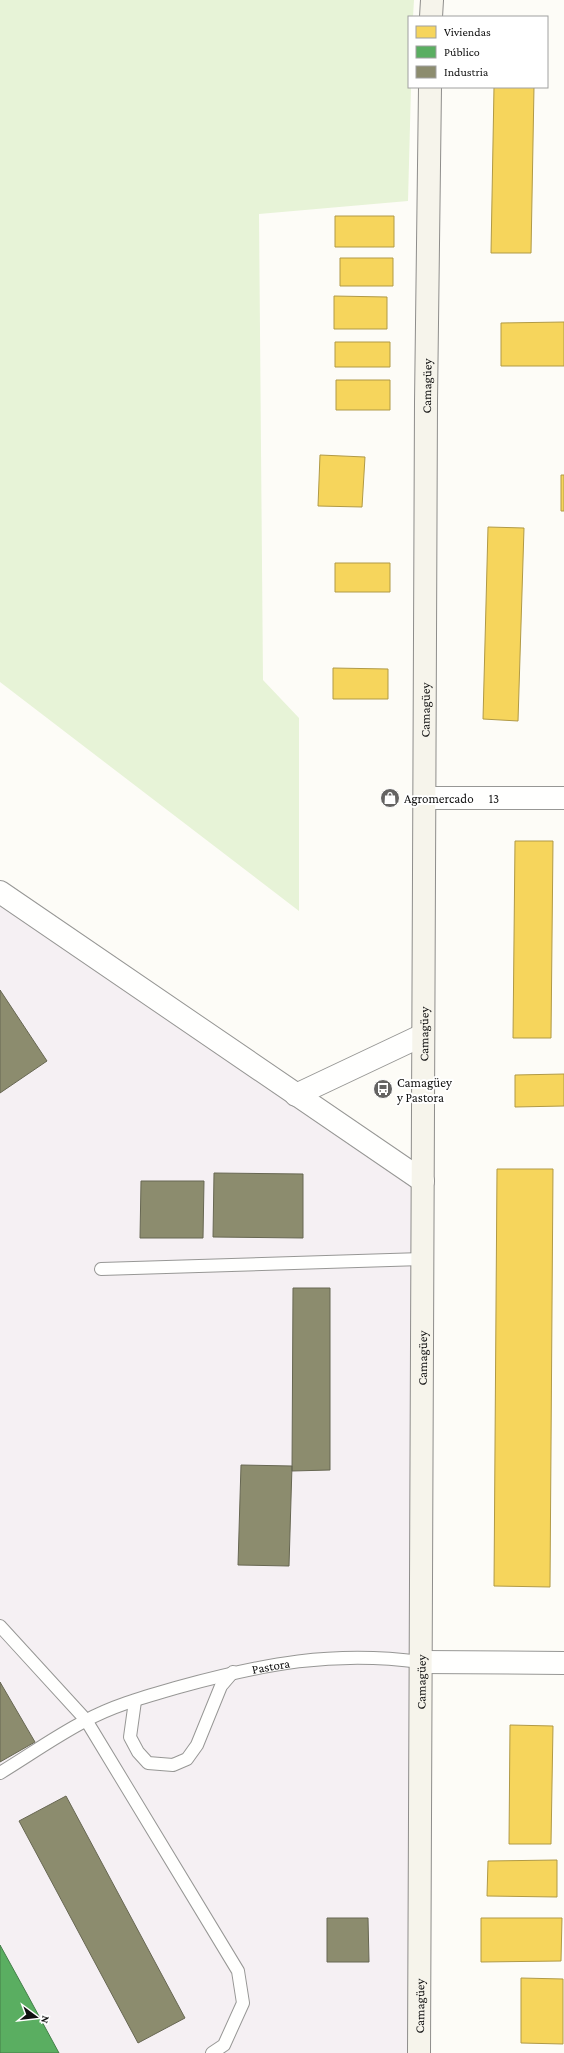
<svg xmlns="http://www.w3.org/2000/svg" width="564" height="2053" font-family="'Crimson Pro',serif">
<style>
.industrial{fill:#f5f0f3}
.green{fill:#e7f3d7}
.homes{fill:#f6d55c;stroke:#b19a46}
.public{fill:#5aae61;stroke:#447f49}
.industry{fill:#8c8c6e;stroke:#676752}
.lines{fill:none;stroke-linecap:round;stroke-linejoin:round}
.service-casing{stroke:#979795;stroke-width:14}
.minor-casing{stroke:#979795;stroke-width:24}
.tertiary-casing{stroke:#979795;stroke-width:24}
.secondary-casing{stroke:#8e8d8b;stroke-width:24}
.service{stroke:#fffffe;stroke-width:12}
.minor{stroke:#fffffe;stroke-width:22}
.tertiary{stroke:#fffffe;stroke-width:22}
.secondary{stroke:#f6f4eb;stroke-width:22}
.labels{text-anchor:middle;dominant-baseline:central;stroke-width:4;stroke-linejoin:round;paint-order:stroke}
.street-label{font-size:13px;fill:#111;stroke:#fff}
.poi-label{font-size:13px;fill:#111;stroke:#fff;text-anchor:start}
</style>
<rect width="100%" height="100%" fill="#fdfcf7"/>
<path class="industrial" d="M 0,880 L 296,1095 L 423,1181 L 419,2053 L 0,2053 Z"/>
<path class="green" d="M 0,0 L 414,0 L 413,17 L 409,17 L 409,87 L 411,87 L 408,201 L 259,214 L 263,680 L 299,718 L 299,911 L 0,682 Z"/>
<path class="homes" d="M 494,87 L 534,87 L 531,253 L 491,253 Z
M 335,216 L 394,216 L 394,247 L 335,247 Z
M 340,258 L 393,258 L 393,286 L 340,286 Z
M 334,296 L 387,297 L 387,329 L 334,329 Z
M 564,322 L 564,366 L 501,366 L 501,323 Z
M 335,342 L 390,342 L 390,367 L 335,367 Z
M 336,380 L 390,380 L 390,410 L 336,410 Z
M 320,455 L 365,457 L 362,507 L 318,506 Z
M 561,475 L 564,475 L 564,511 L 561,511 Z
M 488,527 L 524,528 L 518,721 L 483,719 Z
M 335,563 L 390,563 L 390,592 L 335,592 Z
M 333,668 L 388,669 L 388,699 L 333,699 Z
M 515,841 L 553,841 L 551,1038 L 513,1038 Z
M 564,1074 L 564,1106 L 515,1107 L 515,1075 Z
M 497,1169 L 553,1169 L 550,1587 L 494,1586 Z
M 510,1725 L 553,1726 L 551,1844 L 509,1844 Z
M 557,1860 L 557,1897 L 487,1896 L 488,1861 Z
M 481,1918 L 562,1918 L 561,1961 L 481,1962 Z
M 521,1978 L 563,1979 L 563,2044 L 521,2043 Z"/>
<path class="public" d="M 0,1945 L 27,1994 L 59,2053 L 0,2053 Z"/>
<path class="industry" d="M 0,990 L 47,1061 L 0,1093 Z
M 214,1173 L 303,1174 L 303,1238 L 213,1237 Z
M 141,1181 L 204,1181 L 203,1238 L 140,1238 Z
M 293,1288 L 330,1288 L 330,1470 L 292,1471 Z
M 241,1465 L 292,1466 L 289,1566 L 238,1565 Z
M 0,1682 L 35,1742 L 0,1762 Z
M 66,1796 L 185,2018 L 138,2043 L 19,1821 Z
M 327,1918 L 368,1918 L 369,1962 L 327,1962 Z"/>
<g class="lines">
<g class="service-casing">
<g id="service">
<path d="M 101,1269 L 422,1259"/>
<path d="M 0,1626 L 86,1720 L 238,1971 L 243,2003 L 224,2045 L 212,2053"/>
<path d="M 135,1701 L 130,1737 L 138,1752 L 148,1763 L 173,1765 L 187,1759 L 197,1745 L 221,1686 L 233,1672"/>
<path id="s1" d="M 0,1773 C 28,1756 56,1736 85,1721 C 114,1705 148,1696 179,1687 C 263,1664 333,1650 421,1662"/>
</g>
</g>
<g class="minor-casing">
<g id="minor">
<path id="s2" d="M 425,798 L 564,798"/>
<path d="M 0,892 L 423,1181"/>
<path d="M 296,1095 L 423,1035"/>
</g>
</g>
<g class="tertiary-casing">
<path id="tertiary" d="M 421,1662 L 564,1663"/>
</g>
<g class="secondary-casing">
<g id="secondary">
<path d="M 431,17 L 432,0"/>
<path id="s3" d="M 419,2053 L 426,402 L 430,87"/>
</g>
</g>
<use href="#service" class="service"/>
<use href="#minor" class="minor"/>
<use href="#tertiary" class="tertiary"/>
<use href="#secondary" class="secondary"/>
</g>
<defs>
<g id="shop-disc" transform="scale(1)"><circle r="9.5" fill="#646362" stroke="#fff"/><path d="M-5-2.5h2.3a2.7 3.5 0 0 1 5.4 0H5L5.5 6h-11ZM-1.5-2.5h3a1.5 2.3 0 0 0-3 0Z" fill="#fff"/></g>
<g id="bus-disc" transform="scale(1)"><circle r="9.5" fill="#646362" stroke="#fff"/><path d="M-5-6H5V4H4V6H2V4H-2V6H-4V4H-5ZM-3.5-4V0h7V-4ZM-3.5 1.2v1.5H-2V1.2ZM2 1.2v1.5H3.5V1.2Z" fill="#fff"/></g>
</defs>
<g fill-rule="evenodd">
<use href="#shop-disc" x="390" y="798"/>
<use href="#bus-disc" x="383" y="1089"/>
</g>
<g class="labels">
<g class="street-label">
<text stroke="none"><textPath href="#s3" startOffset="1667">Camagüey</textPath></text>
<text stroke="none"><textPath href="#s3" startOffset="1343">Camagüey</textPath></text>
<text stroke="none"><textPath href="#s2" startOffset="69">13</textPath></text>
<text stroke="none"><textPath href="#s3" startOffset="1019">Camagüey</textPath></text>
<text stroke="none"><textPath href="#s3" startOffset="695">Camagüey</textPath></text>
<text stroke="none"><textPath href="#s1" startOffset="294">Pastora</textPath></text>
<text stroke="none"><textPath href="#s3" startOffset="371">Camagüey</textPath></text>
<text stroke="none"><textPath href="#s3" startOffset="47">Camagüey</textPath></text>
</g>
<g class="poi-label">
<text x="404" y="798">Agromercado</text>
<text x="397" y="1082">Camagüey<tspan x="397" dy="15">y Pastora</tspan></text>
</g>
</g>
<rect x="408" y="16" width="140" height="72" fill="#ffffff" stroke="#a0a0a0"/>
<rect x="416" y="26" width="20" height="12" fill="#f6d55c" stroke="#a0a0a0"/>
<text x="444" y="36" font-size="12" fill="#111111">Viviendas</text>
<rect x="416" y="46" width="20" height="12" fill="#5aae61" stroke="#a0a0a0"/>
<text x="444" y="56" font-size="12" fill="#111111">Público</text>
<rect x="416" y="66" width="20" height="12" fill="#8c8c6e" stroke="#a0a0a0"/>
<text x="444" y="76" font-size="12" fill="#111111">Industria</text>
<g transform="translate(36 2017) rotate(105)" stroke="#ffffff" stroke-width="3" paint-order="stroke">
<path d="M0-3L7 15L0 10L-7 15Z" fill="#111111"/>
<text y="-6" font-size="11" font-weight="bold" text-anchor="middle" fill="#111111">N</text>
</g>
</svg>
